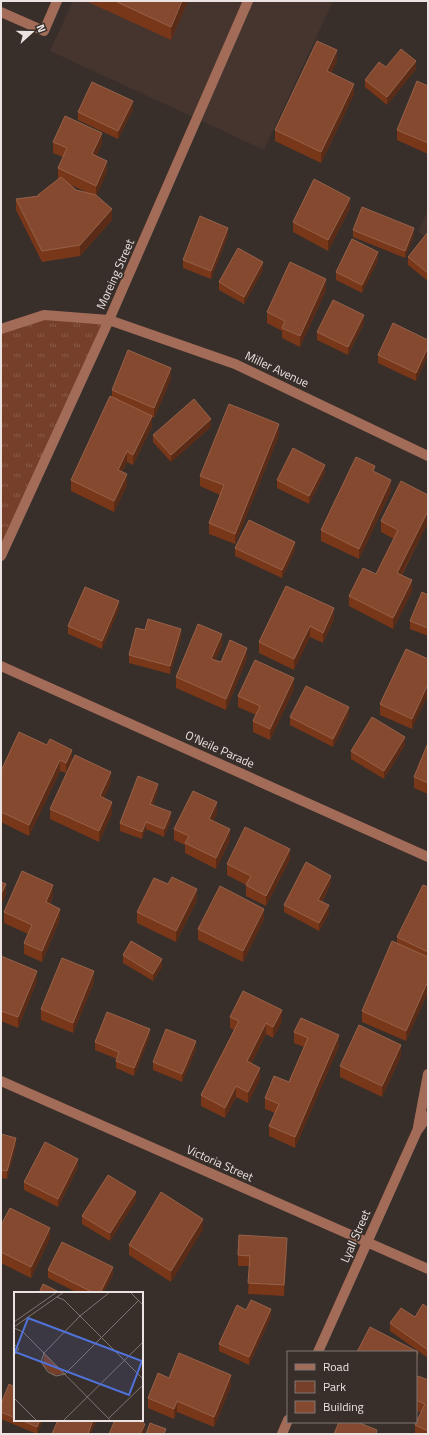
<svg xmlns="http://www.w3.org/2000/svg" width="429" height="1435" font-family="'Titillium Web',sans-serif">
<style>
.built{fill:#46352f}
.park{fill:url(#park-tufts)}
.lines{fill:none;stroke-linecap:round;stroke-linejoin:round}
.minor{stroke:#a26c58;stroke-width:10}
.wall{fill:#793719;fill-rule:evenodd}
.shaded-wall{fill:#5a2c17}
.building{fill:#85492f;stroke:#95624a}
.labels{text-anchor:middle;dominant-baseline:central;stroke-width:3.5;stroke-linejoin:round;paint-order:stroke}
.street-label{font-size:12px;fill:#eae3e1;stroke:#382e2a}
.inset-road{fill:none;stroke:#7f7673;stroke-width:1}
.view{fill:#5073da;fill-opacity:0.15;stroke:#5073da;stroke-width:2}
.inset-edge{fill:none;stroke:#eae3e1;stroke-width:2}
</style>
<defs>
<pattern id="park-tufts" width="24" height="20" patternUnits="userSpaceOnUse"><rect width="24" height="20" fill="#753f2a"/><path d="M3 7l-1-3M5 7V3M7 7l1-3M15 17l-1-3M17 17v-4M19 17l1-3" fill="none" stroke="#895b49"/></pattern>
</defs>
<rect width="100%" height="100%" fill="#382e2a"/>
<path class="built" d="M 73,1 L 333,1 L 264,150 L 50,51 Z
M 428,210 L 428,238 L 418,232 Z"/>
<path class="park" d="M 44,315 L 109,320 L 1,556 L 1,329 Z"/>
<g class="lines">
<path class="minor" d="M 1,12 L 44,31 L 57,1
M 1,329 L 44,315 L 109,320 L 235,364 L 428,456
M 1,556 L 109,320 L 248,1
M 1,666 L 428,857
M 1,1081 L 428,1269
M 418,1127 L 428,1074
M 318,1352 L 417,1131 L 428,1116
M 282,1434 L 288,1420"/>
</g>
<path class="wall" d="M 86,1 L 188,1 L 171,40 Z
M 337,61 L 331,73 L 354,94 L 321,163 L 275,141 L 275,130 Z
M 386,67 L 416,69 L 387,105 L 365,87 L 365,80 Z
M 428,86 L 428,154 L 397,140 L 397,130 Z
M 133,109 L 118,139 L 78,120 L 78,112 Z
M 53,142 L 102,143 L 96,156 L 107,172 L 96,195 L 112,220 L 80,256 L 42,262 L 16,210 L 16,199 L 38,196 L 38,195 L 58,179 L 58,168 L 63,157 L 53,153 ZM 71,185 L 86,192 L 76,190 Z
M 350,208 L 328,251 L 293,232 L 293,222 Z
M 353,230 L 414,235 L 405,258 L 353,237 Z
M 428,232 L 428,281 L 408,265 L 408,257 Z
M 228,235 L 211,279 L 183,268 L 183,260 Z
M 378,260 L 362,293 L 336,280 L 336,272 Z
M 263,270 L 244,304 L 219,290 L 219,282 Z
M 326,290 L 300,347 L 282,338 L 282,331 L 267,323 L 267,312 Z
M 364,323 L 348,355 L 317,340 L 317,332 Z
M 428,340 L 428,355 L 416,381 L 378,363 L 378,355 Z
M 171,379 L 154,418 L 152,417 L 152,426 L 133,465 L 127,462 L 122,472 L 127,485 L 114,512 L 71,491 L 71,480 L 112,397 L 112,390 Z
M 211,427 L 171,462 L 153,442 L 153,435 Z
M 279,435 L 235,544 L 209,534 L 209,523 L 220,495 L 200,486 L 200,476 Z
M 325,472 L 309,504 L 277,488 L 277,480 Z
M 391,491 L 359,559 L 321,541 L 321,530 Z
M 428,495 L 428,522 L 402,575 L 412,591 L 393,629 L 349,606 L 349,596 L 376,574 L 394,539 L 381,532 L 381,521 Z
M 235,548 L 295,550 L 282,578 L 235,556 Z
M 428,595 L 428,636 L 410,629 L 410,621 Z
M 119,609 L 102,649 L 68,634 L 68,626 Z
M 334,619 L 323,643 L 310,637 L 294,670 L 259,653 L 259,642 Z
M 145,630 L 181,637 L 170,674 L 129,663 L 129,655 Z
M 222,645 L 215,660 L 221,662 L 247,658 L 226,710 L 176,688 L 176,677 Z
M 428,659 L 412,729 L 380,715 L 380,704 Z
M 294,689 L 270,740 L 253,732 L 253,721 L 256,715 L 238,707 L 238,696 Z
M 349,715 L 333,747 L 290,725 L 290,717 Z
M 19,732 L 72,760 L 66,773 L 60,771 L 29,836 L 1,822 L 1,771 Z
M 428,743 L 428,794 L 414,788 L 414,777 Z
M 405,745 L 384,779 L 351,759 L 351,751 Z
M 111,782 L 104,798 L 112,813 L 99,842 L 50,819 L 50,809 Z
M 158,791 L 153,805 L 171,820 L 164,837 L 146,829 L 142,839 L 120,831 L 120,823 Z
M 217,813 L 213,821 L 230,840 L 216,869 L 185,853 L 185,845 L 174,840 L 174,829 Z
M 290,859 L 266,906 L 246,896 L 246,885 L 227,875 L 227,864 Z
M 331,883 L 322,902 L 329,913 L 319,931 L 284,912 L 284,905 Z
M 428,887 L 428,992 L 406,1041 L 362,1022 L 362,1011 L 397,943 L 397,937 Z
M 53,895 L 50,904 L 60,919 L 42,962 L 24,954 L 24,943 L 28,934 L 4,923 L 4,912 Z
M 197,900 L 176,942 L 137,923 L 137,912 Z
M 264,919 L 243,962 L 198,940 L 198,929 Z
M 123,955 L 162,967 L 153,981 L 123,963 Z
M 1,956 L 37,981 L 18,1028 L 1,1021 Z
M 94,982 L 73,1033 L 41,1020 L 41,1009 Z
M 230,1017 L 282,1021 L 273,1038 L 266,1034 L 251,1064 L 260,1079 L 248,1103 L 236,1097 L 225,1118 L 201,1106 L 201,1095 L 234,1030 L 230,1028 Z
M 294,1032 L 339,1046 L 295,1148 L 269,1136 L 269,1126 L 275,1113 L 265,1109 L 265,1098 L 289,1082 L 304,1047 L 294,1043 Z
M 150,1036 L 134,1076 L 116,1068 L 116,1061 L 117,1059 L 95,1050 L 95,1042 Z
M 196,1049 L 182,1082 L 153,1070 L 153,1062 Z
M 401,1056 L 382,1097 L 340,1077 L 340,1066 Z
M 1,1134 L 16,1146 L 7,1179 L 1,1178 Z
M 78,1167 L 58,1207 L 24,1190 L 24,1182 Z
M 136,1200 L 110,1241 L 82,1224 L 82,1216 Z
M 1,1225 L 50,1238 L 31,1278 L 1,1263 Z
M 203,1229 L 171,1282 L 129,1255 L 129,1245 Z
M 287,1249 L 284,1296 L 248,1294 L 250,1266 L 238,1266 L 238,1255 Z
M 48,1270 L 113,1275 L 103,1293 L 78,1293 L 48,1278 Z
M 428,1308 L 428,1358 L 390,1331 L 390,1323 L 415,1317 Z
M 246,1310 L 271,1317 L 249,1365 L 219,1351 L 219,1344 Z
M 169,1378 L 231,1386 L 214,1427 L 177,1412 L 174,1419 L 148,1408 L 148,1398 Z
M 416,1380 L 428,1380 L 428,1434 L 415,1434 L 415,1425 L 421,1413 L 416,1410 Z
M 15,1387 L 15,1420 L 43,1420 L 37,1434 L 1,1419 L 1,1404 Z"/>
<path class="shaded-wall" d="M 182,1 L 188,1 L 171,40 L 171,27 Z
M 337,50 L 337,61 L 327,82 L 327,71 Z
M 416,61 L 416,69 L 387,105 L 387,97 Z
M 354,84 L 354,94 L 321,163 L 321,152 Z
M 133,101 L 133,109 L 118,139 L 118,131 Z
M 102,133 L 102,143 L 92,165 L 92,154 Z
M 107,161 L 107,172 L 96,197 L 96,186 Z
M 350,198 L 350,208 L 328,251 L 328,240 Z
M 112,209 L 112,220 L 80,256 L 80,245 Z
M 228,228 L 228,235 L 211,279 L 211,271 Z
M 414,228 L 414,235 L 405,258 L 405,251 Z
M 378,252 L 378,260 L 362,293 L 362,285 Z
M 263,262 L 263,270 L 244,304 L 244,297 Z
M 326,279 L 326,290 L 300,347 L 300,336 Z
M 364,315 L 364,323 L 348,355 L 348,347 Z
M 428,347 L 428,355 L 416,381 L 416,373 Z
M 171,368 L 171,379 L 154,418 L 154,408 Z
M 152,416 L 152,426 L 133,465 L 133,455 Z
M 211,419 L 211,427 L 171,462 L 171,455 Z
M 279,424 L 279,435 L 235,544 L 235,534 Z
M 127,451 L 127,462 L 118,480 L 118,470 Z
M 325,465 L 325,472 L 309,504 L 309,496 Z
M 127,474 L 127,485 L 114,512 L 114,501 Z
M 391,480 L 391,491 L 359,559 L 359,549 Z
M 428,511 L 428,522 L 397,583 L 397,573 Z
M 295,542 L 295,550 L 282,578 L 282,570 Z
M 412,580 L 412,591 L 393,629 L 393,618 Z
M 119,601 L 119,609 L 102,649 L 102,641 Z
M 334,608 L 334,619 L 323,643 L 323,633 Z
M 310,626 L 310,637 L 294,670 L 294,659 Z
M 181,629 L 181,637 L 170,674 L 170,666 Z
M 222,634 L 222,645 L 211,669 L 211,659 Z
M 247,648 L 247,658 L 226,710 L 226,699 Z
M 294,678 L 294,689 L 270,740 L 270,729 Z
M 428,684 L 428,695 L 412,729 L 412,719 Z
M 349,707 L 349,715 L 333,747 L 333,739 Z
M 405,737 L 405,745 L 384,779 L 384,771 Z
M 72,750 L 72,760 L 66,773 L 66,763 Z
M 60,760 L 60,771 L 29,836 L 29,825 Z
M 111,772 L 111,782 L 100,807 L 100,796 Z
M 158,784 L 158,791 L 150,812 L 150,804 Z
M 112,802 L 112,813 L 99,842 L 99,831 Z
M 217,802 L 217,813 L 209,829 L 209,819 Z
M 171,812 L 171,820 L 164,837 L 164,829 Z
M 146,822 L 146,829 L 142,839 L 142,832 Z
M 230,829 L 230,840 L 216,869 L 216,858 Z
M 290,849 L 290,859 L 266,906 L 266,896 Z
M 2,870 L 2,881 L 1,883 L 1,872 Z
M 331,876 L 331,883 L 318,908 L 318,900 Z
M 6,884 L 6,895 L 1,905 L 1,894 Z
M 53,885 L 53,895 L 46,913 L 46,902 Z
M 197,889 L 197,900 L 176,942 L 176,931 Z
M 329,905 L 329,913 L 319,931 L 319,923 Z
M 60,909 L 60,919 L 42,962 L 42,951 Z
M 264,909 L 264,919 L 243,962 L 243,951 Z
M 162,959 L 162,967 L 153,981 L 153,974 Z
M 37,971 L 37,981 L 18,1028 L 18,1017 Z
M 94,971 L 94,982 L 73,1033 L 73,1023 Z
M 428,981 L 428,992 L 406,1041 L 406,1031 Z
M 282,1010 L 282,1021 L 273,1038 L 273,1027 Z
M 266,1023 L 266,1034 L 247,1072 L 247,1061 Z
M 150,1029 L 150,1036 L 134,1076 L 134,1068 Z
M 339,1035 L 339,1046 L 295,1148 L 295,1137 Z
M 196,1041 L 196,1049 L 182,1082 L 182,1074 Z
M 401,1045 L 401,1056 L 382,1097 L 382,1086 Z
M 260,1068 L 260,1079 L 248,1103 L 248,1092 Z
M 236,1086 L 236,1097 L 225,1118 L 225,1108 Z
M 16,1138 L 16,1146 L 7,1179 L 7,1171 Z
M 78,1159 L 78,1167 L 58,1207 L 58,1199 Z
M 136,1192 L 136,1200 L 110,1241 L 110,1233 Z
M 203,1219 L 203,1229 L 171,1282 L 171,1271 Z
M 50,1228 L 50,1238 L 31,1278 L 31,1267 Z
M 287,1238 L 287,1249 L 284,1296 L 284,1285 Z
M 113,1267 L 113,1275 L 103,1293 L 100,1293 Z
M 271,1309 L 271,1317 L 249,1365 L 249,1357 Z
M 418,1352 L 418,1363 L 416,1367 L 416,1357 Z
M 231,1375 L 231,1386 L 214,1427 L 214,1417 Z
M 177,1401 L 177,1412 L 174,1419 L 174,1409 Z
M 40,1420 L 43,1420 L 37,1434 L 37,1427 Z
M 93,1420 L 97,1420 L 91,1434 L 88,1434 Z
M 145,1424 L 145,1431 L 144,1434 L 140,1434 Z"/>
<path class="building" d="M 115,1 L 182,1 L 171,27 Z
M 317,41 L 337,50 L 327,71 L 354,84 L 321,152 L 275,130 Z
M 401,49 L 416,61 L 387,97 L 365,80 L 379,62 L 386,67 Z
M 417,81 L 428,86 L 428,143 L 397,130 Z
M 92,82 L 133,101 L 118,131 L 78,112 Z
M 65,116 L 102,133 L 92,154 L 107,161 L 96,186 L 58,168 L 67,148 L 53,142 Z
M 61,177 L 76,190 L 96,195 L 112,209 L 80,245 L 42,251 L 16,199 L 39,196 L 38,195 Z
M 314,179 L 350,198 L 328,240 L 293,222 Z
M 362,207 L 414,228 L 405,251 L 353,230 Z
M 200,216 L 228,228 L 211,271 L 183,260 Z
M 428,232 L 428,273 L 408,257 Z
M 352,239 L 378,252 L 362,285 L 336,272 Z
M 238,248 L 263,262 L 244,297 L 219,282 Z
M 290,262 L 326,279 L 300,336 L 282,328 L 285,321 L 267,312 Z
M 333,300 L 364,315 L 348,347 L 317,332 Z
M 393,323 L 428,340 L 428,347 L 416,373 L 378,355 Z
M 128,350 L 171,368 L 154,408 L 112,390 Z
M 110,396 L 152,416 L 133,455 L 127,451 L 118,470 L 127,474 L 114,501 L 71,480 Z
M 194,399 L 211,419 L 171,455 L 153,435 Z
M 229,404 L 279,424 L 235,534 L 209,523 L 224,485 L 200,476 Z
M 293,448 L 325,465 L 309,496 L 277,480 Z
M 356,457 L 375,466 L 373,471 L 391,480 L 359,549 L 321,530 Z
M 401,481 L 428,495 L 428,511 L 397,573 L 412,580 L 393,618 L 349,596 L 363,568 L 376,574 L 398,530 L 381,521 Z
M 249,520 L 295,542 L 282,570 L 235,548 Z
M 286,586 L 334,608 L 323,633 L 310,626 L 294,659 L 259,642 Z
M 85,587 L 119,601 L 102,641 L 68,626 Z
M 422,592 L 428,595 L 428,628 L 410,621 Z
M 148,619 L 181,629 L 170,666 L 129,655 L 136,628 L 145,630 Z
M 198,624 L 222,634 L 211,659 L 221,662 L 230,640 L 247,648 L 226,699 L 176,677 Z
M 406,649 L 428,659 L 428,684 L 412,719 L 380,704 Z
M 255,660 L 294,678 L 270,729 L 253,721 L 260,706 L 238,696 Z
M 306,686 L 349,707 L 333,739 L 290,717 Z
M 372,717 L 405,737 L 384,771 L 351,751 Z
M 19,732 L 47,745 L 50,739 L 72,750 L 66,763 L 60,760 L 29,825 L 1,812 L 1,771 Z
M 428,743 L 428,783 L 414,777 Z
M 75,755 L 111,772 L 100,796 L 112,802 L 99,831 L 50,809 Z
M 138,776 L 158,784 L 150,804 L 171,812 L 164,829 L 146,822 L 142,832 L 120,823 Z
M 193,791 L 217,802 L 209,819 L 230,829 L 216,858 L 185,843 L 189,836 L 174,829 Z
M 245,827 L 290,849 L 266,896 L 246,885 L 251,876 L 227,864 Z
M 306,862 L 331,876 L 318,900 L 329,905 L 319,923 L 284,905 Z
M 22,871 L 53,885 L 46,902 L 60,909 L 42,951 L 24,943 L 32,925 L 4,912 Z
M 172,877 L 197,889 L 176,931 L 137,912 L 154,878 L 168,884 Z
M 1,882 L 6,884 L 1,894 Z
M 423,885 L 428,887 L 428,952 L 397,937 Z
M 220,886 L 264,909 L 243,951 L 198,929 Z
M 131,941 L 162,959 L 153,974 L 123,955 Z
M 392,941 L 428,957 L 428,981 L 406,1031 L 362,1011 Z
M 1,956 L 37,971 L 18,1017 L 1,1011 Z
M 62,958 L 94,971 L 73,1023 L 41,1009 Z
M 243,991 L 282,1010 L 273,1027 L 266,1023 L 247,1061 L 260,1068 L 248,1092 L 236,1086 L 225,1108 L 201,1095 L 239,1021 L 230,1017 Z
M 107,1012 L 150,1029 L 134,1068 L 116,1061 L 119,1052 L 95,1042 Z
M 301,1018 L 339,1035 L 295,1137 L 269,1126 L 279,1104 L 265,1098 L 274,1076 L 289,1082 L 308,1038 L 294,1032 Z
M 359,1025 L 401,1045 L 382,1086 L 340,1066 Z
M 166,1029 L 196,1041 L 182,1074 L 153,1062 Z
M 1,1134 L 16,1138 L 7,1171 L 1,1170 Z
M 45,1142 L 78,1159 L 58,1199 L 24,1182 Z
M 108,1175 L 136,1192 L 110,1233 L 82,1216 Z
M 161,1192 L 203,1219 L 171,1271 L 129,1245 Z
M 10,1208 L 50,1228 L 31,1267 L 1,1252 L 1,1225 Z
M 239,1235 L 287,1238 L 284,1285 L 248,1283 L 250,1256 L 238,1255 Z
M 62,1242 L 113,1267 L 100,1293 L 94,1293 L 48,1270 Z
M 43,1284 L 61,1293 L 39,1293 Z
M 251,1300 L 271,1309 L 249,1357 L 219,1344 L 237,1305 L 246,1310 Z
M 423,1304 L 428,1308 L 428,1350 L 390,1323 L 401,1308 L 415,1317 Z
M 370,1327 L 418,1352 L 416,1357 L 416,1352 L 357,1352 Z
M 179,1353 L 231,1375 L 214,1417 L 177,1401 L 174,1409 L 148,1398 L 158,1373 L 169,1378 Z
M 418,1376 L 428,1380 L 428,1431 L 415,1425 L 425,1404 L 416,1400 L 416,1380 Z
M 9,1384 L 15,1387 L 15,1418 L 1,1412 L 1,1404 Z
M 21,1420 L 40,1420 L 37,1427 Z
M 58,1420 L 93,1420 L 88,1434 L 52,1434 Z
M 115,1420 L 138,1420 L 145,1424 L 140,1434 L 109,1434 Z
M 339,1422 L 357,1422 L 377,1430 L 376,1434 L 334,1434 Z
M 150,1423 L 166,1429 L 164,1434 L 146,1434 Z"/>
<g class="labels">
<g class="street-label">
<text transform="translate(115 274) rotate(-66)">Moreing Street</text>
<text transform="translate(277 369) rotate(25)">Miller Avenue</text>
<text transform="translate(220 749) rotate(24)">O'Neile Parade</text>
<text transform="translate(220 1163) rotate(24)">Victoria Street</text>
<text transform="translate(355 1236) rotate(-66)">Lyall Street</text>
</g>
</g>
<g transform="translate(14 1292)">
<rect width="129" height="129" fill="#382e2a"/>
<path d="M 30,61 L 51,82 L 39,83 L 29,74 Z" fill="#753f2a"/>
<path class="inset-road" d="M 96,0 L 66,24 L 30,61 L 27,70 L 34,80 L 42,84 L 51,82 L 124,9M 116,0 L 129,13M 43,5 L 50,8 L 129,87M 0,30 L 43,0M 0,35 L 50,0M 0,36 L 9,40 L 97,129M 0,52 L 5,57 L 1,62M 0,106 L 23,129M 95,126 L 129,93M 49,129 L 129,50"/>
<path class="view" d="M 14,26 L 128,69 L 115,103 L 1,60 Z"/>
<rect width="129" height="129" class="inset-edge"/>
</g>
<rect width="429" height="1435" fill="none" stroke="#eae3e1" stroke-width="4"/>
<rect x="287" y="1351" width="130" height="72" fill="#382e2a" stroke="#7f7673"/>
<rect x="295" y="1364" width="20" height="6" fill="#a26c58" stroke="#7f7673"/>
<text x="323" y="1371" font-size="12" fill="#eae3e1">Road</text>
<rect x="295" y="1381" width="20" height="12" fill="url(#park-tufts)" stroke="#7f7673"/>
<text x="323" y="1391" font-size="12" fill="#eae3e1">Park</text>
<rect x="295" y="1401" width="20" height="12" fill="#85492f" stroke="#7f7673"/>
<text x="323" y="1411" font-size="12" fill="#eae3e1">Building</text>
<g transform="translate(32 32) rotate(69)" stroke="#382e2a" stroke-width="3" paint-order="stroke">
<path d="M0-3L7 15L0 10L-7 15Z" fill="#eae3e1"/>
<text y="-6" font-size="11" font-weight="bold" text-anchor="middle" fill="#eae3e1">N</text>
</g>
</svg>
